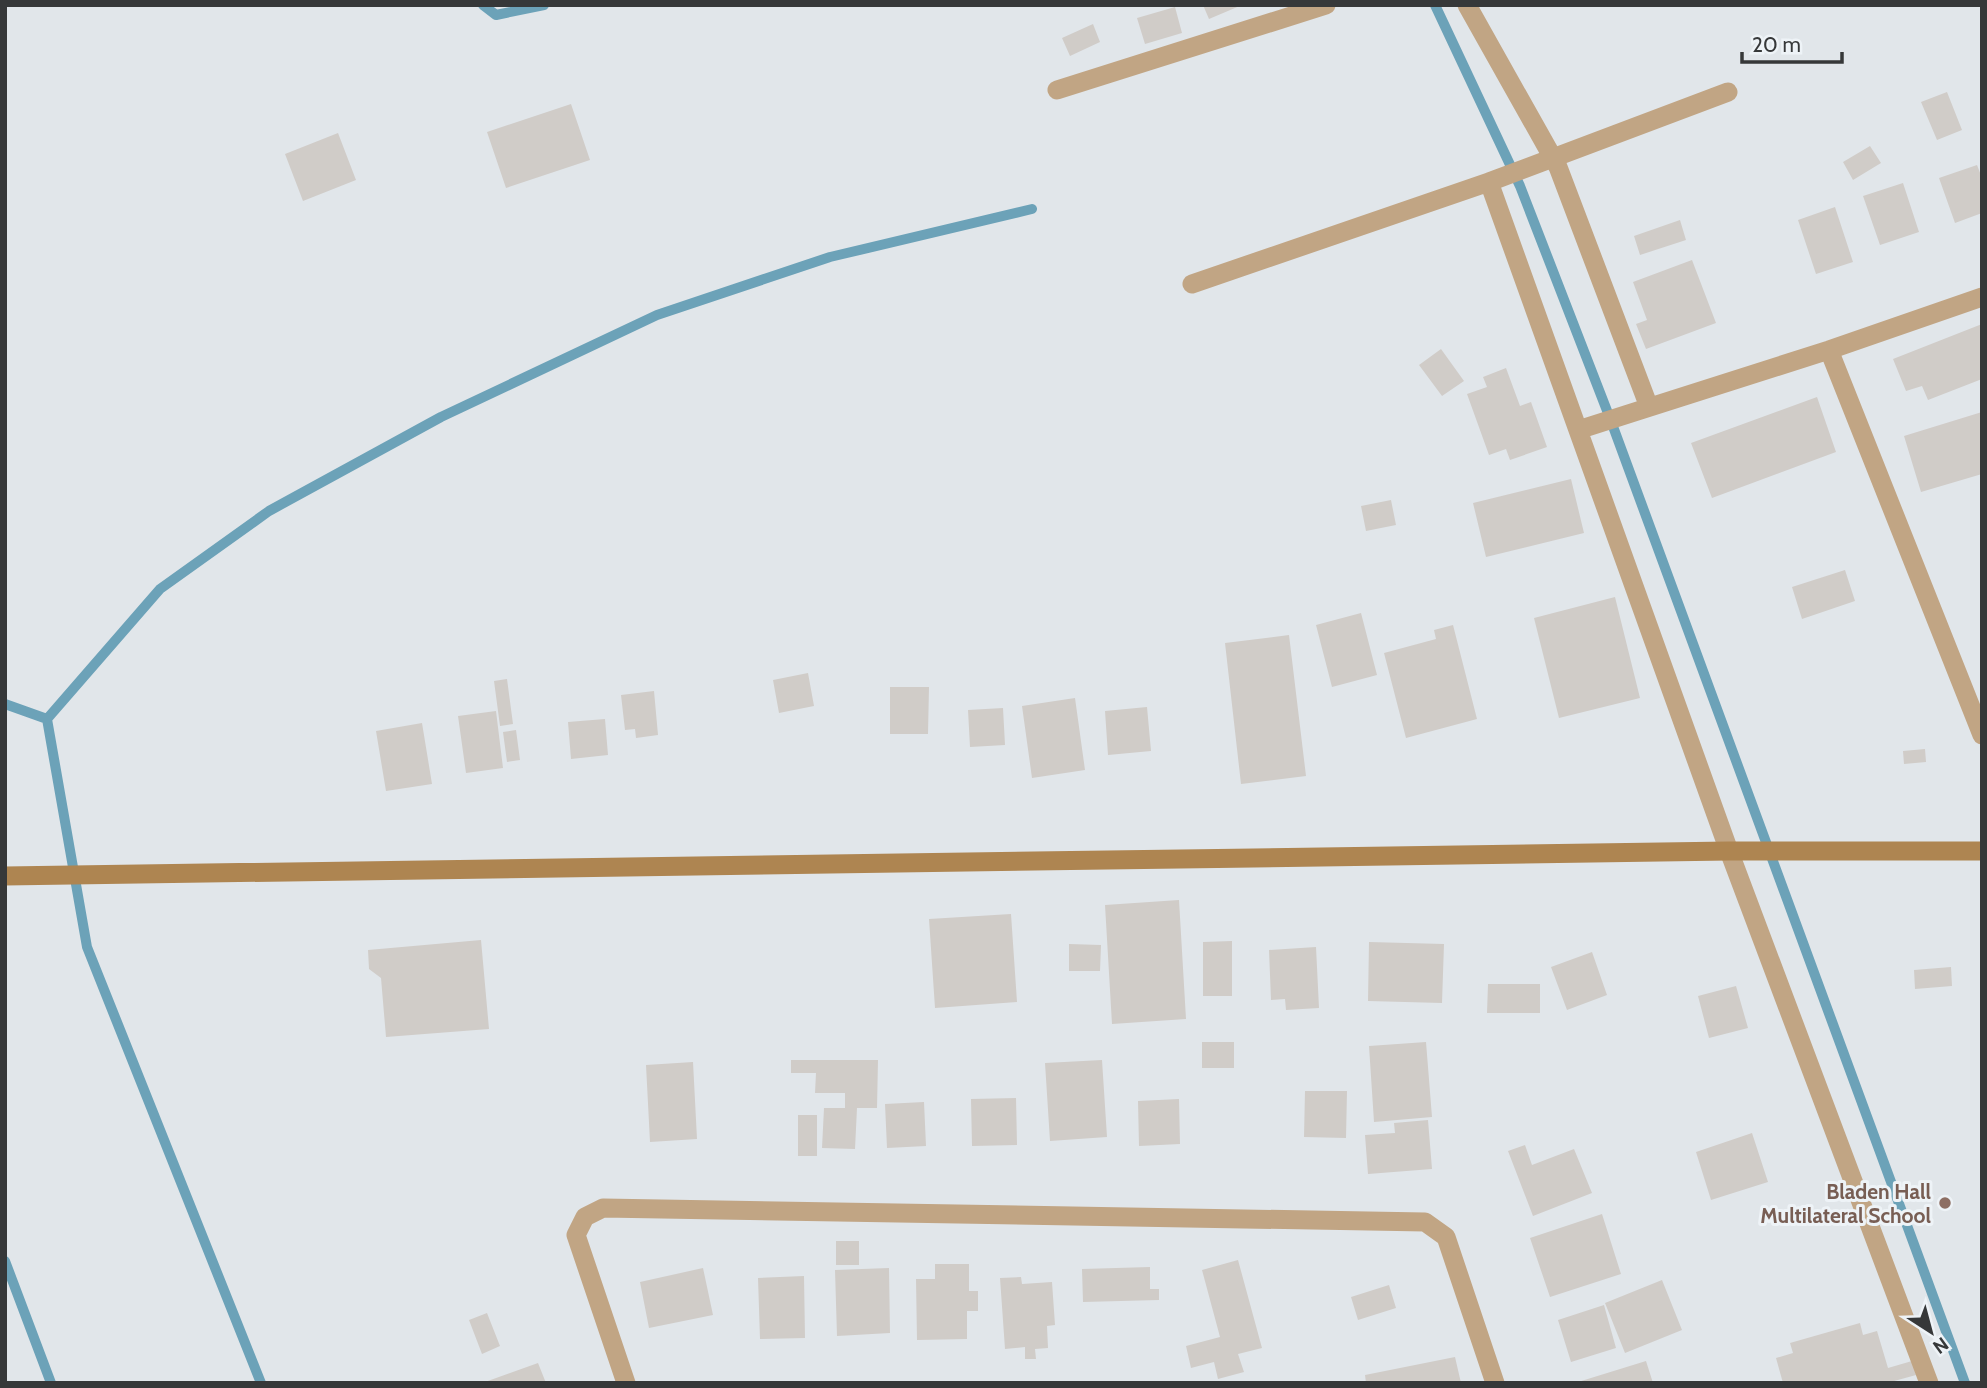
<svg xmlns="http://www.w3.org/2000/svg" width="1987" height="1388" font-family="Cabin,sans-serif">
<style>
.lines{fill:none;stroke-linecap:round;stroke-linejoin:round}
.stream{stroke:#6ca2b8;stroke-width:10}
.building{fill:#d0ccc8}
.minor{stroke:#c1a584;stroke-width:19}
.secondary{stroke:#ae8551;stroke-width:19}
.education-dot{fill:#8d6e63;stroke:#eef3f7;stroke-width:2.5}
.labels{text-anchor:middle;dominant-baseline:central;stroke-width:6;stroke-linejoin:round;paint-order:stroke}
.education-label{font-size:21px;font-weight:bold;fill:#785e54;stroke:#eef3f7;text-anchor:end}
</style>
<rect width="100%" height="100%" fill="#e1e6ea"/>
<g class="lines">
<path class="stream" d="M 483,5 L 496,15 L 544,5
M 1435,5 L 1520,186 L 1611,421 L 1965,1383
M 5,704 L 47,719 L 160,589 L 269,511 L 441,417 L 657,315 L 830,257 L 1032,209
M 47,719 L 87,947 L 261,1383
M 5,1261 L 51,1383"/>
</g>
<path class="building" d="M 1203,5 L 1242,5 L 1209,19 Z
M 1175,7 L 1182,33 L 1145,44 L 1137,18 Z
M 1093,24 L 1100,42 L 1070,56 L 1062,38 Z
M 1947,92 L 1962,130 L 1937,140 L 1921,102 Z
M 571,104 L 590,160 L 506,188 L 487,132 Z
M 338,133 L 356,180 L 303,201 L 285,154 Z
M 1870,146 L 1881,163 L 1853,180 L 1843,162 Z
M 1977,165 L 1982,178 L 1982,213 L 1955,223 L 1939,178 Z
M 1903,183 L 1919,232 L 1880,245 L 1863,196 Z
M 1835,207 L 1853,262 L 1816,274 L 1798,220 Z
M 1680,220 L 1686,240 L 1640,255 L 1634,236 Z
M 1692,260 L 1716,323 L 1646,349 L 1636,324 L 1647,320 L 1633,282 Z
M 1982,324 L 1982,379 L 1928,400 L 1922,386 L 1906,391 L 1893,359 Z
M 1441,349 L 1464,381 L 1442,396 L 1419,365 Z
M 1506,368 L 1520,406 L 1531,402 L 1547,447 L 1510,460 L 1506,449 L 1489,455 L 1467,394 L 1487,387 L 1483,377 Z
M 1817,397 L 1836,452 L 1712,498 L 1691,443 Z
M 1982,412 L 1982,474 L 1921,492 L 1904,436 Z
M 1571,479 L 1584,533 L 1486,557 L 1473,503 Z
M 1391,500 L 1396,525 L 1366,531 L 1361,506 Z
M 1845,570 L 1855,601 L 1802,619 L 1792,587 Z
M 1615,597 L 1640,698 L 1559,718 L 1534,618 Z
M 1361,613 L 1377,675 L 1332,687 L 1316,625 Z
M 1453,625 L 1477,719 L 1406,738 L 1384,653 L 1436,639 L 1434,630 Z
M 1289,635 L 1306,776 L 1241,784 L 1225,643 Z
M 808,673 L 814,706 L 779,713 L 773,680 Z
M 507,679 L 513,724 L 500,726 L 494,681 Z
M 890,687 L 929,687 L 928,734 L 890,734 Z
M 654,691 L 658,735 L 636,738 L 635,729 L 625,730 L 621,695 Z
M 1075,698 L 1085,770 L 1032,778 L 1022,706 Z
M 1147,707 L 1151,751 L 1108,755 L 1105,711 Z
M 1003,708 L 1005,745 L 970,747 L 968,710 Z
M 496,711 L 503,768 L 466,773 L 458,716 Z
M 605,719 L 608,755 L 571,759 L 568,722 Z
M 422,723 L 432,784 L 386,791 L 376,731 Z
M 516,730 L 520,760 L 507,762 L 503,732 Z
M 1925,749 L 1926,762 L 1904,764 L 1903,751 Z
M 1179,900 L 1186,1019 L 1112,1024 L 1105,905 Z
M 1011,914 L 1017,1002 L 935,1008 L 929,919 Z
M 481,940 L 489,1029 L 386,1037 L 381,978 L 369,969 L 368,950 Z
M 1232,941 L 1232,996 L 1203,996 L 1203,942 Z
M 1369,942 L 1444,944 L 1442,1003 L 1368,1001 Z
M 1069,944 L 1101,945 L 1100,971 L 1069,971 Z
M 1316,947 L 1319,1008 L 1286,1010 L 1285,999 L 1271,1000 L 1269,950 Z
M 1592,952 L 1607,995 L 1567,1010 L 1551,967 Z
M 1951,967 L 1952,986 L 1915,989 L 1914,970 Z
M 1488,984 L 1540,984 L 1540,1013 L 1487,1013 Z
M 1736,986 L 1748,1028 L 1709,1038 L 1698,996 Z
M 1202,1042 L 1234,1042 L 1234,1068 L 1202,1068 Z
M 1426,1042 L 1432,1117 L 1374,1122 L 1369,1046 Z
M 791,1060 L 878,1060 L 877,1108 L 857,1108 L 855,1149 L 822,1148 L 824,1108 L 845,1108 L 845,1093 L 815,1093 L 816,1073 L 791,1073 Z
M 1102,1060 L 1107,1137 L 1050,1141 L 1045,1063 Z
M 693,1062 L 697,1139 L 650,1142 L 646,1065 Z
M 1305,1091 L 1347,1091 L 1346,1138 L 1304,1137 Z
M 1016,1098 L 1017,1145 L 972,1146 L 971,1099 Z
M 1179,1099 L 1180,1144 L 1139,1146 L 1138,1101 Z
M 924,1102 L 926,1146 L 887,1148 L 885,1104 Z
M 798,1115 L 817,1115 L 817,1156 L 798,1156 Z
M 1428,1120 L 1432,1169 L 1368,1174 L 1365,1135 L 1395,1133 L 1394,1123 Z
M 1752,1133 L 1768,1182 L 1711,1200 L 1696,1152 Z
M 1525,1145 L 1532,1165 L 1574,1149 L 1592,1193 L 1533,1216 L 1508,1151 Z
M 1602,1214 L 1621,1274 L 1550,1297 L 1530,1238 Z
M 836,1241 L 859,1241 L 859,1265 L 836,1265 Z
M 1238,1260 L 1262,1348 L 1238,1354 L 1244,1372 L 1218,1379 L 1214,1362 L 1191,1368 L 1186,1346 L 1220,1337 L 1202,1270 Z
M 935,1264 L 969,1264 L 969,1291 L 978,1291 L 978,1311 L 967,1311 L 967,1339 L 917,1340 L 916,1279 L 935,1279 Z
M 1150,1267 L 1150,1289 L 1159,1289 L 1159,1300 L 1083,1302 L 1082,1269 Z
M 703,1268 L 713,1315 L 649,1328 L 640,1282 Z
M 889,1268 L 890,1333 L 837,1336 L 835,1270 Z
M 804,1276 L 805,1338 L 760,1339 L 758,1278 Z
M 1021,1277 L 1022,1284 L 1052,1282 L 1055,1325 L 1047,1326 L 1048,1348 L 1035,1349 L 1036,1359 L 1025,1359 L 1025,1347 L 1005,1349 L 1000,1278 Z
M 1662,1280 L 1682,1330 L 1625,1353 L 1605,1303 Z
M 1389,1285 L 1396,1308 L 1358,1320 L 1351,1297 Z
M 1604,1305 L 1616,1348 L 1571,1362 L 1558,1320 Z
M 487,1313 L 500,1346 L 482,1354 L 469,1320 Z
M 1860,1323 L 1863,1335 L 1877,1331 L 1888,1368 L 1912,1361 L 1916,1375 L 1887,1383 L 1783,1383 L 1776,1358 L 1793,1353 L 1790,1343 Z
M 1455,1357 L 1461,1383 L 1366,1383 L 1365,1375 Z
M 1646,1361 L 1653,1383 L 1578,1383 L 1578,1382 Z
M 538,1363 L 546,1383 L 485,1383 L 485,1382 Z"/>
<g class="lines">
<path class="minor" d="M 1467,5 L 1558,167 L 1649,407
M 1057,90 L 1326,5
M 1489,182 L 1728,92
M 1192,284 L 1489,182 L 1729,851 L 1929,1383
M 1829,350 L 1982,735
M 1578,430 L 1829,350 L 1982,297
M 626,1383 L 576,1235 L 585,1217 L 603,1208 L 1425,1222 L 1446,1237 L 1495,1383"/>
<path class="secondary" d="M 5,876 L 1729,851 L 1982,851"/>
</g>
<circle class="education-dot" cx="1945" cy="1203" r="7"/>
<g class="labels">
<g class="education-label">
<text x="1931" y="1191">Bladen Hall<tspan x="1931" dy="24">Multilateral School</tspan></text>
</g>
</g>
<rect width="1987" height="1388" fill="none" stroke="#363839" stroke-width="14"/>
<g transform="translate(1931 1332) rotate(144)" stroke="#eef3f7" stroke-width="5" paint-order="stroke">
<path d="M0-5L12 26L0 18L-12 26Z" fill="#363839"/>
<text y="-10" font-size="19" font-weight="bold" text-anchor="middle" fill="#363839">N</text>
</g>
<path d="M1742 52v10h100v-10" fill="none" stroke="#363839" stroke-width="3.5"/>
<text x="1752" y="52" font-size="21" fill="#363839" stroke="#eef3f7" stroke-width="5" paint-order="stroke">20 m</text>
</svg>
